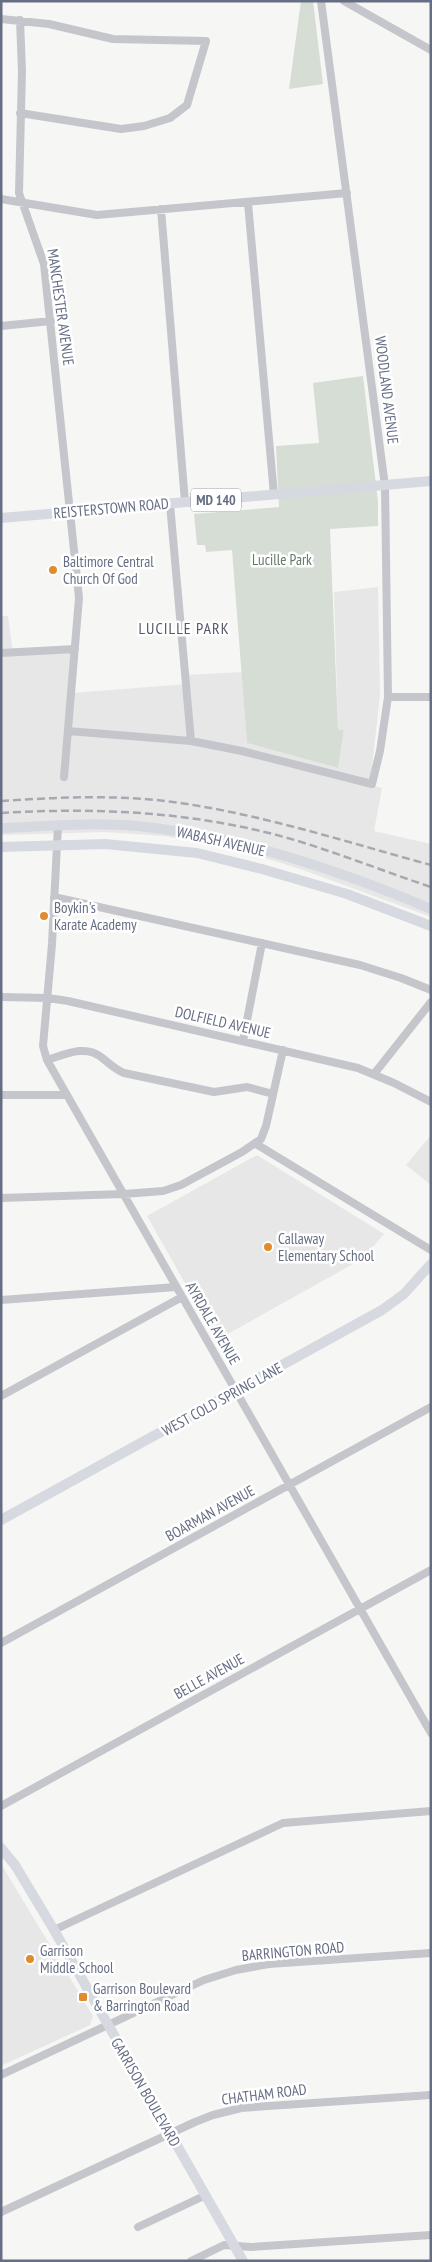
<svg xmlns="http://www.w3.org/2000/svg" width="432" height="2262" font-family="'PT Sans Narrow',sans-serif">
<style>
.built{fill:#e7e7e7}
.green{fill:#d6ddd5}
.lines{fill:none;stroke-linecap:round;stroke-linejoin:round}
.minor{stroke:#c4c6cb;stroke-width:8}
.major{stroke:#d6d9df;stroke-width:10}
.rail{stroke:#a7a9b1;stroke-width:2.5;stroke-dasharray:8 4;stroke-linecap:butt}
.poi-dot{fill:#de8c2c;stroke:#fff;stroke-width:2}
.labels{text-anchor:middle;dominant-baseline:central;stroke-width:5;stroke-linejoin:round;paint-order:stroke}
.shield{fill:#fff;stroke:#949aa9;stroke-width:1}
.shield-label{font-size:14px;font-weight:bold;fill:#666e84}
.street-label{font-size:15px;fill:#666e84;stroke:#fff}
.park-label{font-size:15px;fill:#657b67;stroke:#fff}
.poi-label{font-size:15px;fill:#666e84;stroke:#fff;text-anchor:start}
.neighbourhood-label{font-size:16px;letter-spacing:1px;fill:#545969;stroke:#fff}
</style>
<rect width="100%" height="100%" fill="#f6f7f4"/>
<path class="built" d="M 378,587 L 380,695 L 370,785 L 382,788 L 374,831 L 431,844 L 431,917 L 303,870 L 265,858 L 197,842 L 164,836 L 105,832 L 1,835 L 1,616 L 8,616 L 13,653 L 75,649 L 72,693 L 187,684 L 186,675 L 242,672 L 247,743 L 338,768 L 344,730 L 338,729 L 334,592 Z
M 431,1135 L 431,1185 L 406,1165 Z
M 257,1155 L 384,1234 L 362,1259 L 217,1340 L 147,1216 Z
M 1,1864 L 93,2016 L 90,2025 L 1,2066 Z"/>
<path class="green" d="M 301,1 L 313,1 L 323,84 L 289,89 Z
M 363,376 L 378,502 L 378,526 L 330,529 L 338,729 L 344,730 L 338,768 L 247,743 L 232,550 L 206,552 L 205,545 L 197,545 L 194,514 L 279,507 L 276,446 L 319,443 L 313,383 Z"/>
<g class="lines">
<path class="minor" d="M 344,1 L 431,50
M 1,19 L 49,24 L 113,39 L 206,41 L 187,105 L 170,118 L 144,126 L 121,129 L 20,113
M 20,20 L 22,71 L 19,193 L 44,264 L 79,598 L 64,777
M 1,199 L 97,215 L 347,193
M 248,203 L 274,495
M 161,209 L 185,502
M 1,326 L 51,321
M 170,504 L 191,741
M 1,653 L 75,649
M 388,697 L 431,697
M 68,731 L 191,741 L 242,751 L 372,784 L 380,751 L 388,697 L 385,486 L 321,1
M 58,825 L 52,944 L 43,1046 L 47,1060 L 431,1733
M 54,897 L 360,965 L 401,978 L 431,990
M 1,997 L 48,998 L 68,1001 L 358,1068 L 394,1083 L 431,1102
M 243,1041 L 262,943
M 47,1060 C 64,1055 85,1044 101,1057 C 109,1063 114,1069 124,1073 L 214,1092 L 247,1087 L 273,1094
M 374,1074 L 431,1002
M 1,1095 L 67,1095
M 256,1144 L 431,1250
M 1,1198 L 124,1194 L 163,1191 L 181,1185 L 242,1152 L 261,1139 L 266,1126 L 283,1050
M 1,1300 L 176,1287
M 1,1396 L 182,1297
M 1,1643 L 431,1407
M 1,1806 L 431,1570
M 54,1930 L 283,1823 L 431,1811
M 1,2075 L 204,1980 L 236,1970 L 269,1964 L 431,1953
M 1,2212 L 195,2122 L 213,2115 L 241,2108 L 431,2095
M 138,2227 L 206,2195
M 191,2261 L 224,2245 L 251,2247 L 431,2235"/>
<path class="major" d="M 1,518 L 431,481
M 1,828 C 47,826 93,822 138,826 C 238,836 339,870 431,909
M 1,847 L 105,844 L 197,853 L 262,869 L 347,894 L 431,926
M 1,1520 L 382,1310 L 404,1294 L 431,1264
M 1,1848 L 15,1865 L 54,1930 L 243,2261"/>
<path class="rail" d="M 1,801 C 63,797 126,794 187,804 C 270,817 350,843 431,865
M 1,813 C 102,807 201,812 298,841 C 343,855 386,872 431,887"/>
</g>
<g class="poi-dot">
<circle cx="53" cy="570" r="5"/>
<circle cx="44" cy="916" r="5"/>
<circle cx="268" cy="1247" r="5"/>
<circle cx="30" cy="1959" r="5"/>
<rect x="78" y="1992" width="10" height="10" rx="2.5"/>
</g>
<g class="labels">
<rect class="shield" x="191" y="488.5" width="50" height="23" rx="4"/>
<g class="shield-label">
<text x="216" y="500">MD 140</text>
</g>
<g class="street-label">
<text transform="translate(61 307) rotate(82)">MANCHESTER AVENUE</text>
<text transform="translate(387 390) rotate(83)">WOODLAND AVENUE</text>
<text transform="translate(111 508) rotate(-5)">REISTERSTOWN ROAD</text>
<text transform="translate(221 841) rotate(13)">WABASH AVENUE</text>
<text transform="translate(223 1022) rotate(13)">DOLFIELD AVENUE</text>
<text transform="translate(213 1323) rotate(60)">AYRDALE AVENUE</text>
<text transform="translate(222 1399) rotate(-29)">WEST COLD SPRING LANE</text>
<text transform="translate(210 1513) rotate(-29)">BOARMAN AVENUE</text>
<text transform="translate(209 1676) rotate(-29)">BELLE AVENUE</text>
<text transform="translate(293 1951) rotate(-5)">BARRINGTON ROAD</text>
<text transform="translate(146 2092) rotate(60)">GARRISON BOULEVARD</text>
<text transform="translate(264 2094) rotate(-7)">CHATHAM ROAD</text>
</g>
<g class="park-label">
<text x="282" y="559">Lucille Park</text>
</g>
<g class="poi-label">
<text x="63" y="561">Baltimore Central<tspan x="63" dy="17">Church Of God</tspan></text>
<text x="54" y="907">Boykin's<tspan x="54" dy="17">Karate Academy</tspan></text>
<text x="278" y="1238">Callaway<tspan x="278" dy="17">Elementary School</tspan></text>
<text x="40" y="1950">Garrison<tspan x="40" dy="17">Middle School</tspan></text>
<text x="93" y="1988">Garrison Boulevard<tspan x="93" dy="17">&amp; Barrington Road</tspan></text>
</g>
<g class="neighbourhood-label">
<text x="184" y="628">LUCILLE PARK</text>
</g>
</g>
<rect width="432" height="2262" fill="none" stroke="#666e84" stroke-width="5"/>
</svg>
